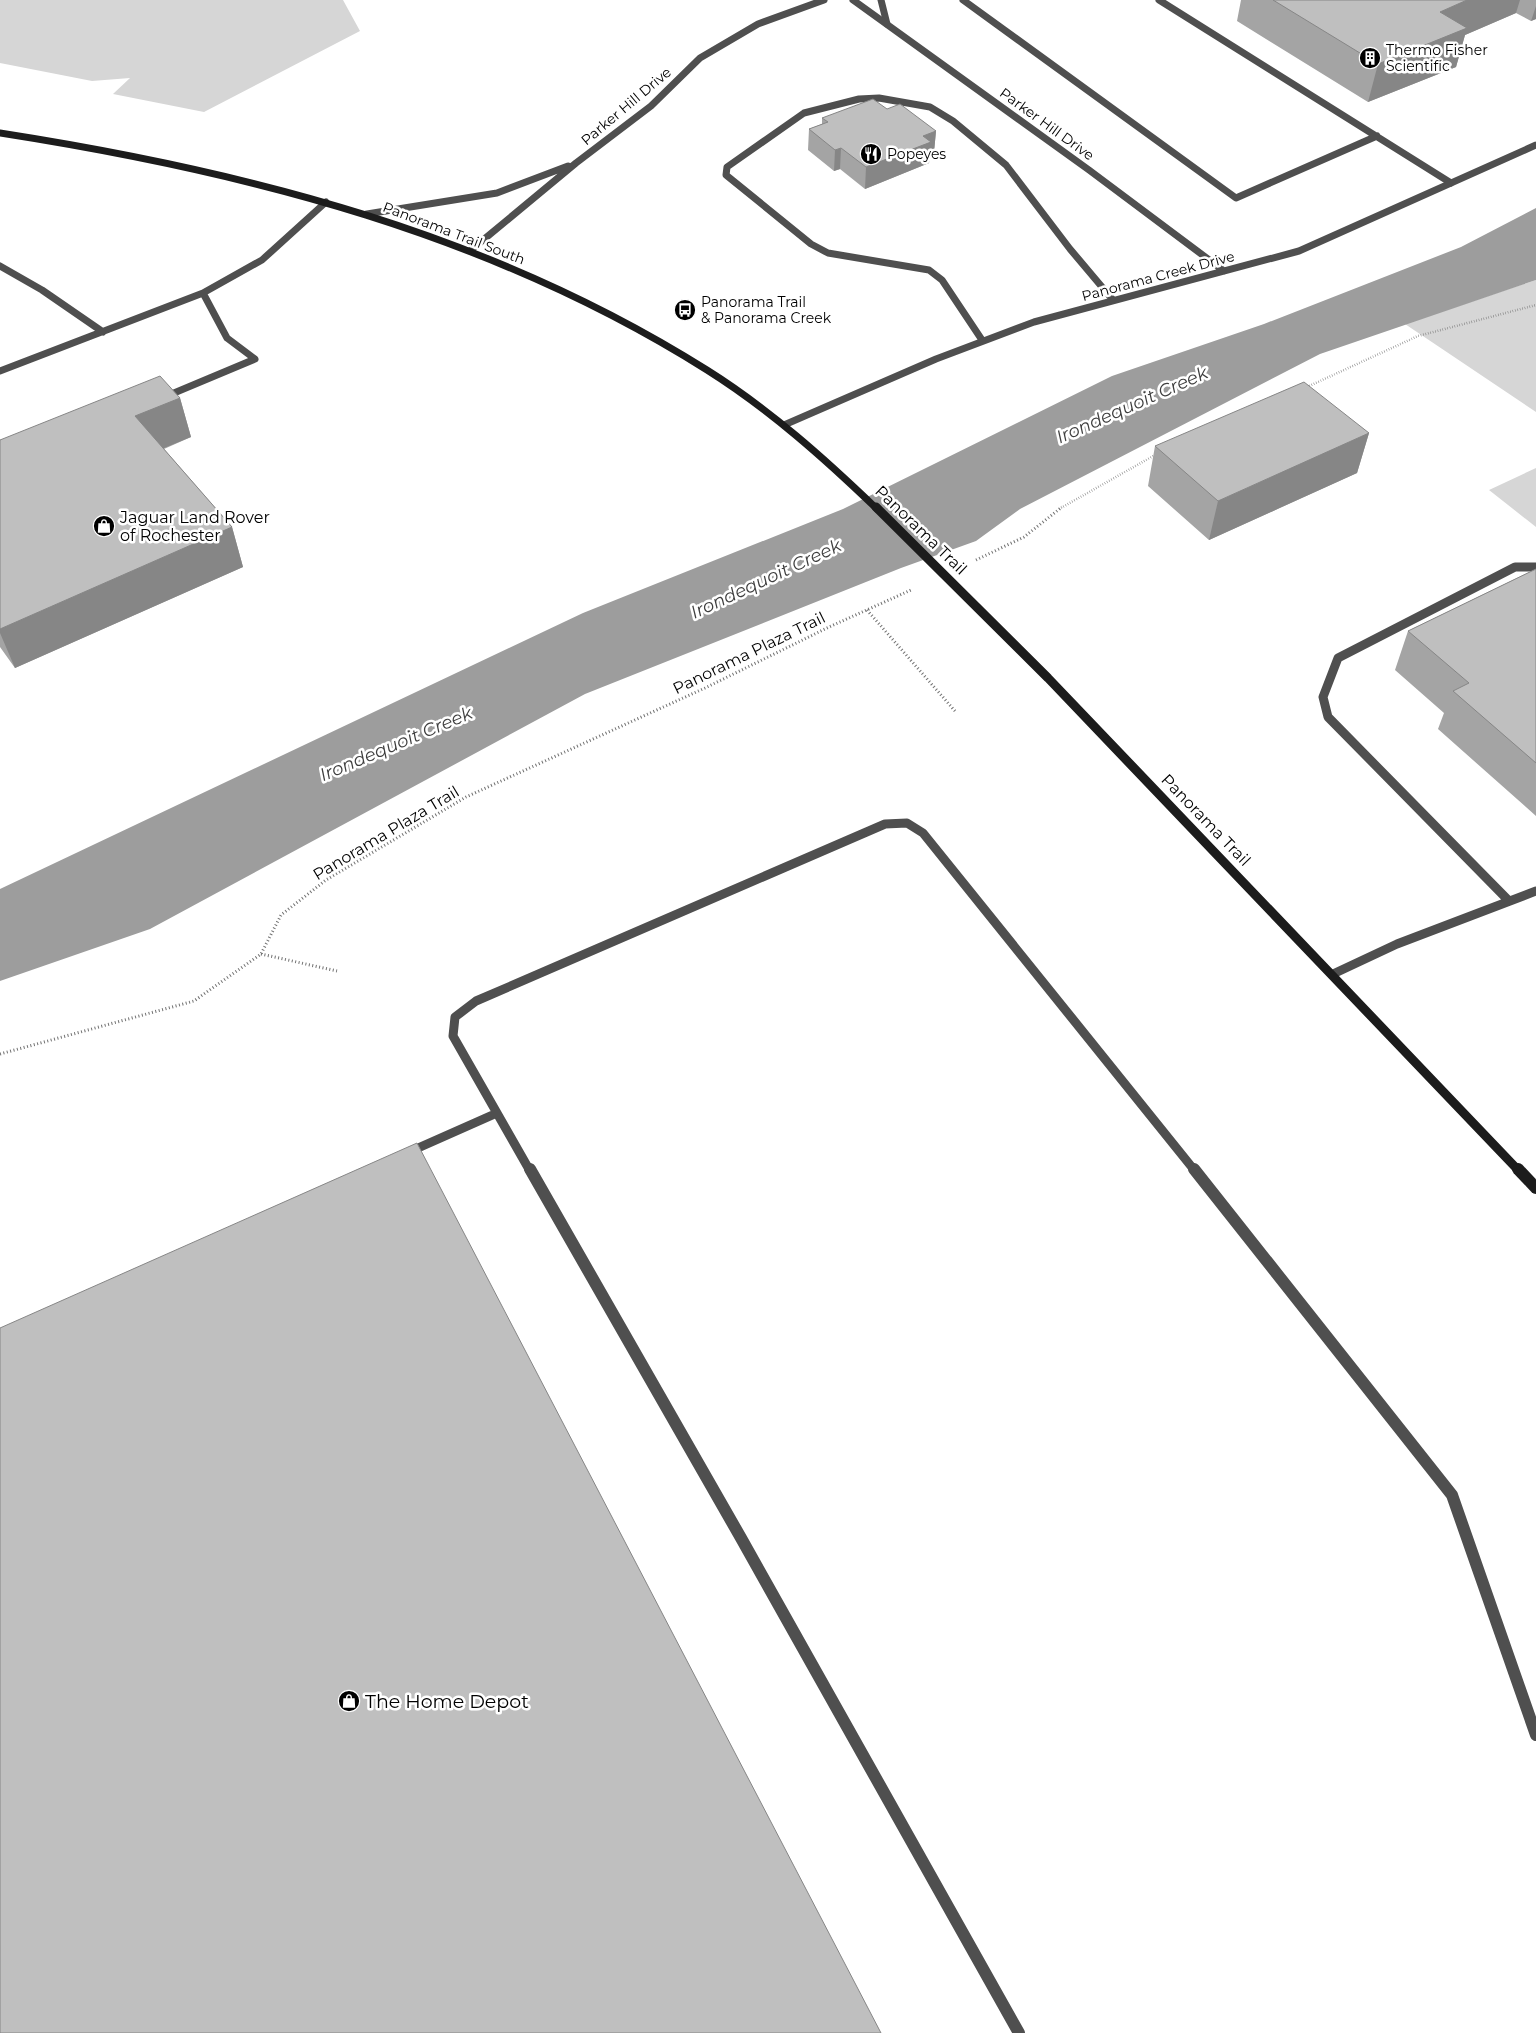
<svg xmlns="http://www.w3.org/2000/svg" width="1536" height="2033" font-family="Montserrat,sans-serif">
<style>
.green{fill:#d6d6d6}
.water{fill:#9d9d9d}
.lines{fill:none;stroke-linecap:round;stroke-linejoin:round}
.path-far1{stroke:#717171;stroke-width:2.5;stroke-dasharray:0.5 2;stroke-linecap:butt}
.path{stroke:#717171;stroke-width:3;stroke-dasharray:1 2.5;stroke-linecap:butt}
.lane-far2{stroke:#4f4f4f;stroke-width:7}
.lane-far1{stroke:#4f4f4f;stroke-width:9}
.lane{stroke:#4f4f4f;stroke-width:12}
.street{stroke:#4f4f4f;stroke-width:7}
.secondary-far2{stroke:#1c1c1c;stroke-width:7}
.secondary-far1{stroke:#1c1c1c;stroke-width:9}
.secondary{stroke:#1c1c1c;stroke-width:12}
.wall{fill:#a4a4a4}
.shaded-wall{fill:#868686}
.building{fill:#bfbfbf;stroke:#868686}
.labels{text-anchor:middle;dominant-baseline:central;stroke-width:5;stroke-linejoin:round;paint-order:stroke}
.far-poi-label{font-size:14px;fill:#000;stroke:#fff;text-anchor:start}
.far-street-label{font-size:14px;fill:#000;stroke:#fff}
.poi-label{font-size:16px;fill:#000;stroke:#fff;text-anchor:start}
.street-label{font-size:16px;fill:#000;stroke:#fff}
.water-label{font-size:18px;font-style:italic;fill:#3e3e3e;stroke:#fff}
.near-poi-label{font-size:19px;fill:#000;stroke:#fff;text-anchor:start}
</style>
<rect width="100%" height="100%" fill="#fff"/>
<path class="green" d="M 0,0 L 343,0 L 360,31 L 204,112 L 113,94 L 130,78 L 92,81 L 0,63 Z
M 1536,280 L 1536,412 L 1405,324 Z
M 1536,468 L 1536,527 L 1489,490 Z"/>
<path class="water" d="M 1536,208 L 1536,280 L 1320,354 L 1020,509 L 976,541 L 901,568 L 585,694 L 150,929 L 0,981 L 0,889 L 583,613 L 843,509 L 1112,376 L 1264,324 L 1461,247 Z"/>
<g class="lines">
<path class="path-far1" d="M 1307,387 L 1418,336 L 1536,305
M 1059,509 L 1155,455"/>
<path class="path" d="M 976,560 L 1024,537 L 1062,507
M 867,610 L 955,711
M 261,954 L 337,971
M 0,1054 L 194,1001 L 261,954 L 281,915 L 326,880 L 466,797 L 705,688 L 829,627 L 911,590"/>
<path class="lane-far2" d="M 881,0 L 887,24
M 963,0 L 1236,198 L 1377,136
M 1159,0 L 1451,183
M 0,266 L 42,290 L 103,332
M 982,340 L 942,280 L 929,270 L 828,253 L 811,244 L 726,175 L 727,167 L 804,113 L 859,99 L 879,98 L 930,107 L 953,121 L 1006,165 L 1070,249 L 1113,300
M 0,371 L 203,293 L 262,260 L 326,202
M 162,398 L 255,359 L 227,338 L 203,293"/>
<path class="lane-far1" d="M 1509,901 L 1328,717 L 1323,697 L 1338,658 L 1515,567 L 1536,567
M 1333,974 L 1397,944 L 1536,891
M 409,1152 L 497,1113
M 530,1171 L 453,1036 L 455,1017 L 476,1001 L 885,824 L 907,823 L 923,833 L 1195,1171"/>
<path class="lane" d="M 530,1169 L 741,1538 L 1019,2033
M 1194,1169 L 1452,1495 L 1536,1735"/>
<path class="street" d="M 853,0 L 1089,170 L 1224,271
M 367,214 L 497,193 L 568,166
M 471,250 L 576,163 L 651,106 L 700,58 L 758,24 L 824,0
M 784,425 L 936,359 L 1034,322 L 1299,251 L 1536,145"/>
<path class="secondary-far2" d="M 0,133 C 250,172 491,234 707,370 C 769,409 824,458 877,509"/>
<path class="secondary-far1" d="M 876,507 L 1048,678 L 1519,1171"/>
<path class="secondary" d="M 1518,1169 L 1536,1188"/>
</g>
<path class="wall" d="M 1241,0 L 1536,0 L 1536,19 L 1531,21 L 1516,13 L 1465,35 L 1456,67 L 1368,102 L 1237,21 Z
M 887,109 L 936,131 L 934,152 L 930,154 L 929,163 L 865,189 L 840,169 L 834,171 L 808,150 L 809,129 L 822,124 L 822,118 Z
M 180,398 L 191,437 L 164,449 L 232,527 L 243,567 L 15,668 L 0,647 L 0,440 Z
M 1369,433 L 1357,473 L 1209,540 L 1148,486 L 1155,446 Z
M 1536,569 L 1536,816 L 1438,729 L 1444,713 L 1395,670 L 1408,631 Z"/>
<path class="shaded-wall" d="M 1467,0 L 1520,0 L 1516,13 L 1465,35 L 1456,67 L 1368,102 L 1378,64 L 1440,12 Z
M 1536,6 L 1536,19 L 1531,21 Z
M 936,131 L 934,152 L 930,154 L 929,163 L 865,189 L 866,167 L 923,136 Z
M 841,148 L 840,169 L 834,171 L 835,150 Z
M 180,398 L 191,437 L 147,455 L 135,416 Z
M 1369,433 L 1357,473 L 1209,540 L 1218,501 Z
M 232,527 L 243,567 L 15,668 L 0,633 L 0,629 Z"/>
<path class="building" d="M 1273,0 L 1467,0 L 1440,12 L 1467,28 L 1378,64 Z
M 873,99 L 887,109 L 900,104 L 936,131 L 923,136 L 931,142 L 866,167 L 841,148 L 835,150 L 809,129 L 828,122 L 822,118 Z
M 160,376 L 180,398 L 135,416 L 232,527 L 0,629 L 0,440 Z
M 1304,382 L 1369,433 L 1218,501 L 1155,446 Z
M 1536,569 L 1536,763 L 1453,691 L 1469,683 L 1408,631 Z
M 417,1143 L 881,2033 L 0,2033 L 0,1328 Z"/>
<defs>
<g id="building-disc" transform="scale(1.125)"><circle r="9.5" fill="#000" stroke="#fff"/><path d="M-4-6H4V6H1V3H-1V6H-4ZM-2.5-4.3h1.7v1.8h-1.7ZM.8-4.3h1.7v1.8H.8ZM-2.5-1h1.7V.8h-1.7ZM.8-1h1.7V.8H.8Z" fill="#fff"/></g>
<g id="restaurant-disc" transform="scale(1.125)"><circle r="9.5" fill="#000" stroke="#fff"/><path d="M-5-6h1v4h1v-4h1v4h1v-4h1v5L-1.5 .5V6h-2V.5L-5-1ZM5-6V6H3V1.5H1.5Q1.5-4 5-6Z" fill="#fff"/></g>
<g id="bus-disc" transform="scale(1.125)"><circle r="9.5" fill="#000" stroke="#fff"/><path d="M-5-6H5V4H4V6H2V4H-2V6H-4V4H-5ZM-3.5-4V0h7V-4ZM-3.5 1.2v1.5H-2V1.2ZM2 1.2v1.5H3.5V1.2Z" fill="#fff"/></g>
<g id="shop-disc" transform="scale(1.125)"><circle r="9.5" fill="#000" stroke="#fff"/><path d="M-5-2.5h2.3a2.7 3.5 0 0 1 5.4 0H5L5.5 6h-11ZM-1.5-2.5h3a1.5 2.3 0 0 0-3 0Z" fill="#fff"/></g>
</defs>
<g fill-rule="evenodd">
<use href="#building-disc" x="1370" y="58"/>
<use href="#restaurant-disc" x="871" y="154"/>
<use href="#bus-disc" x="685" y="310"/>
<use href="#shop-disc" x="104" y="526"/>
<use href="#shop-disc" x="349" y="1701"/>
</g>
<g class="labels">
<g class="far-poi-label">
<text x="1386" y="50">Thermo Fisher<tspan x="1386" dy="16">Scientific</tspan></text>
<text x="887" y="154">Popeyes</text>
<text x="701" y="302">Panorama Trail<tspan x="701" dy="16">&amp; Panorama Creek</tspan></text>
</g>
<g class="far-street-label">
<text transform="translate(626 106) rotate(-40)">Parker Hill Drive</text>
<text transform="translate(1047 124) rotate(36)">Parker Hill Drive</text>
<text transform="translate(454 233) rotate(21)">Panorama Trail South</text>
<text transform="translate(1158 276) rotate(-15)">Panorama Creek Drive</text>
</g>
<g class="poi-label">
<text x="120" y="517">Jaguar Land Rover<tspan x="120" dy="18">of Rochester</tspan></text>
</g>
<g class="street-label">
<text transform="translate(921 530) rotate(44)">Panorama Trail</text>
<text transform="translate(749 653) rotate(-26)">Panorama Plaza Trail</text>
<text transform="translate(1206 820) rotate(46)">Panorama Trail</text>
<text transform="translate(386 833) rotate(-31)">Panorama Plaza Trail</text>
</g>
<g class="water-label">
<text transform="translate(1132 405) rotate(-24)">Irondequoit Creek</text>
<text transform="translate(766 579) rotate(-25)">Irondequoit Creek</text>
<text transform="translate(396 744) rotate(-23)">Irondequoit Creek</text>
</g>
<g class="near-poi-label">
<text x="365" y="1701">The Home Depot</text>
</g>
</g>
</svg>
